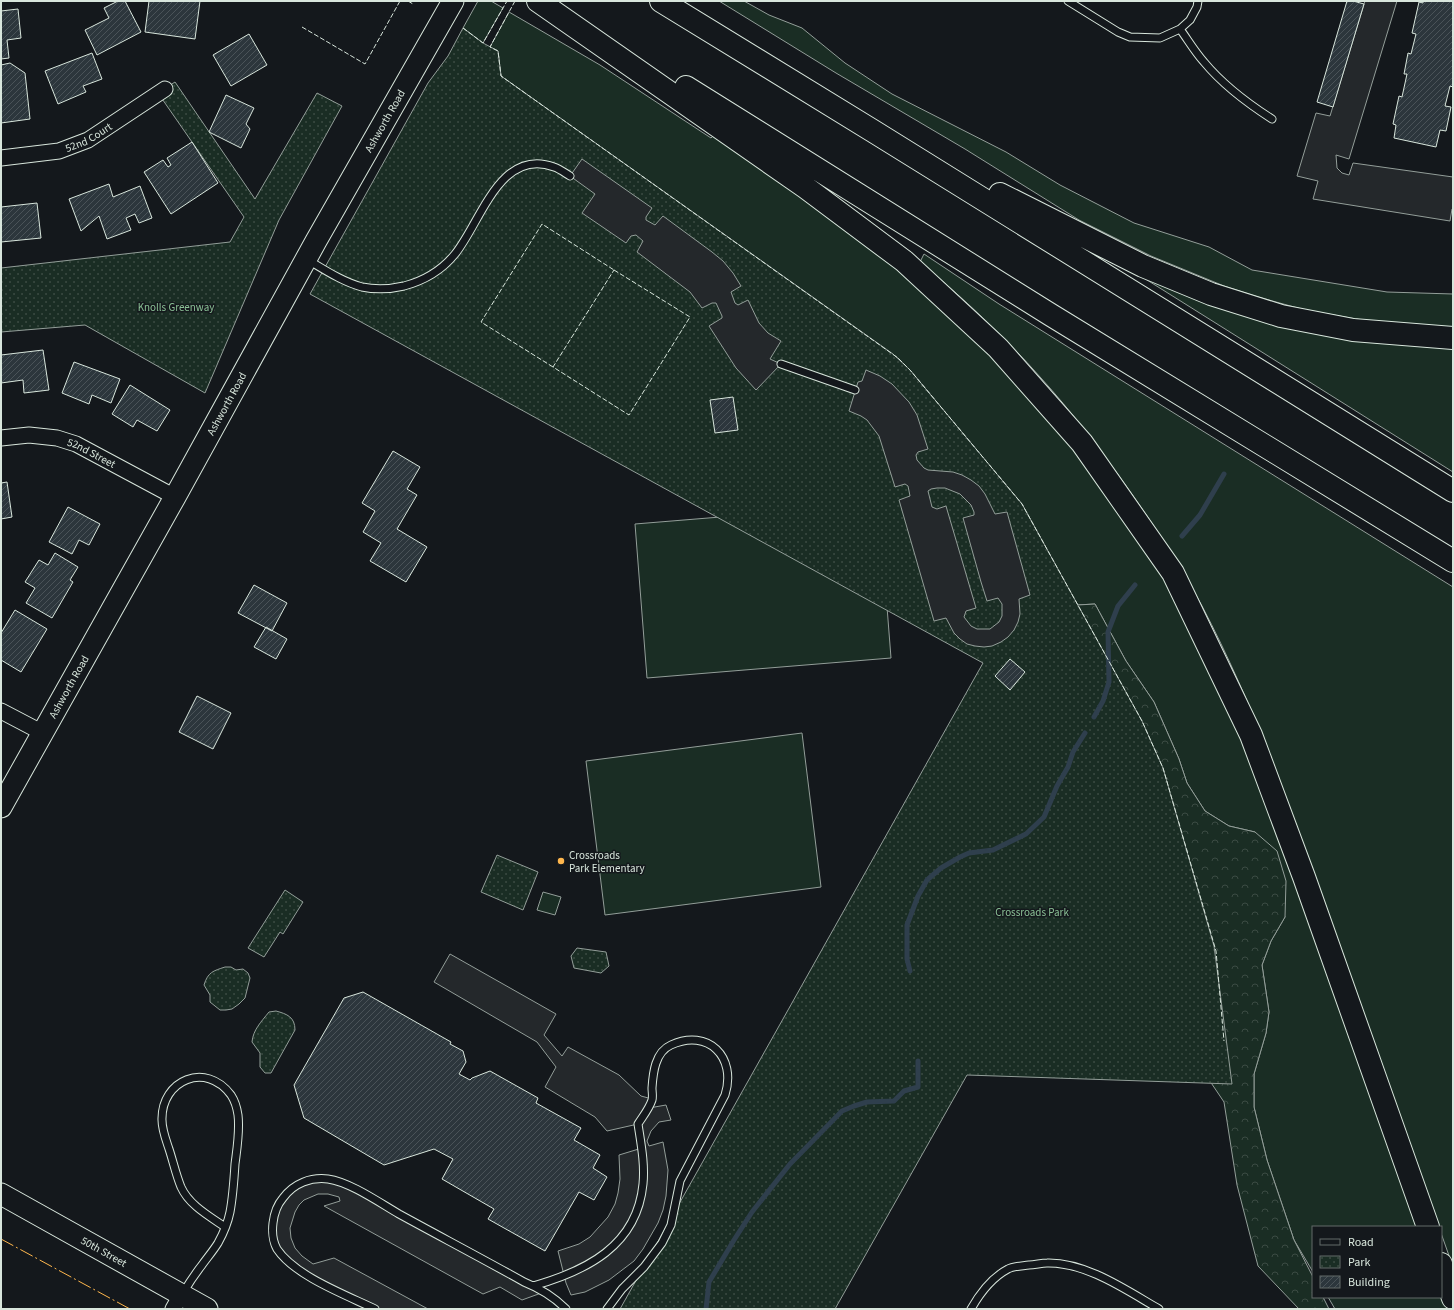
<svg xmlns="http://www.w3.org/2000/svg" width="1454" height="1310" font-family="'Source Sans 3',sans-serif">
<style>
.grass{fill:#1a2d24;stroke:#939e99}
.forest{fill:url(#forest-crowns);stroke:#939e99}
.park{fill:url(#park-dots);stroke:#939e99}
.parking{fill:#24282b;stroke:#939e99;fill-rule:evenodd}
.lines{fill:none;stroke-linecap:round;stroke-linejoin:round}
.stream{stroke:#2f3f4d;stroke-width:5}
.building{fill:url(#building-hatch);stroke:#d8e6dc}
.service-casing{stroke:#d8e6dc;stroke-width:9}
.minor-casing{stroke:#d8e6dc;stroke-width:17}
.secondary-casing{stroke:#d8e6dc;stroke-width:23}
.motorway-casing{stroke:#d8e6dc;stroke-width:24}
.service{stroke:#14181c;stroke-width:7}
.minor{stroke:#14181c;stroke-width:15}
.secondary{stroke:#14181c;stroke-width:21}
.motorway{stroke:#14181c;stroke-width:22}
.fence{stroke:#d8e6dc;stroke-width:1;stroke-dasharray:5 2;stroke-linecap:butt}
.power{stroke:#ffb74d;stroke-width:1;stroke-dasharray:14 3 2 3;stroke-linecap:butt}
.poi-dot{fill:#ffb74d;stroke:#14181c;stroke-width:1.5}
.labels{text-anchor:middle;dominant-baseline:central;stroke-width:3;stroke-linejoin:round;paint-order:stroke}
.street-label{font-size:11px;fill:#d8e6dc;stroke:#14181c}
.park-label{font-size:11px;fill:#8ac095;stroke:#14181c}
.poi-label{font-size:11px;fill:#d8e6dc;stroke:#14181c;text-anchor:start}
</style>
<defs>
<pattern id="forest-crowns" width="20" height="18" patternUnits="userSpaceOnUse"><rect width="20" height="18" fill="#1a2d24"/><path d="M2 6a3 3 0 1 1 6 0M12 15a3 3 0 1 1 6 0" fill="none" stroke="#3b4b43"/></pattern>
<pattern id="park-dots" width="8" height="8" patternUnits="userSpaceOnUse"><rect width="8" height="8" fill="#1a2d24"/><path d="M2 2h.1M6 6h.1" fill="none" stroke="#3b4b43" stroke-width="1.8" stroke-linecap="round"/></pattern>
<pattern id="building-hatch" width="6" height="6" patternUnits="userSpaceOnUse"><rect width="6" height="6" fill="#2c363c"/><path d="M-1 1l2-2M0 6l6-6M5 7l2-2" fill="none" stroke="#4a5358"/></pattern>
</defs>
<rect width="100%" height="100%" fill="#14181c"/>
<path class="grass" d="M 478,1 L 491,1 L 503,8 L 483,43 L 463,28 Z
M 719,1 L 744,1 L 769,15 L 802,28 L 845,63 L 892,94 L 1006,152 L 1060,185 L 1134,223 L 1209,247 L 1252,270 L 1387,292 L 1453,294 L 1453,330 L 1385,324 L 1305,310 L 1258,297 L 1224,286 L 1151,256 L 1079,220 L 965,149 L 836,73 Z
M 509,12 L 600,65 L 711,138 L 715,134 L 860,237 L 953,316 L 1043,410 L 1124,513 L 1179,604 L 1251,752 L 1419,1227 L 1313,1227 L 1313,1272 L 1294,1240 L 1267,1160 L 1254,1107 L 1254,1074 L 1266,1033 L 1269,1012 L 1262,965 L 1271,941 L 1285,917 L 1255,832 L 1229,826 L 1205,811 L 1187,783 L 1179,759 L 1154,702 L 1126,661 L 1095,604 L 1077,605 L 1022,504 L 910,370 L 898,358 L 501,76 L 498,51 L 490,47 Z
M 924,254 L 999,304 L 1453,587 L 1453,1267 L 1441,1233 L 1441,1227 L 1439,1227 C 1402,1123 1366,1020 1329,916 C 1291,811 1254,705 1202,606 C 1179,563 1152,522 1124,483 C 1098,447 1071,411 1041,378 C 1004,336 963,298 920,262 Z
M 1131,270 L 1453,347 L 1453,472 L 1163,290 Z
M 879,504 L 891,658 L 647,678 L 635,524 Z
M 802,733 L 821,887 L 605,915 L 586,761 Z
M 543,892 L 561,897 L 555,915 L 537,910 Z
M 1441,1291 L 1447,1309 L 1335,1309 L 1328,1297 L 1441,1297 Z"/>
<path class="forest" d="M 1095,604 L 1126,661 L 1154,702 L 1179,759 L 1187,783 L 1205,811 L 1229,826 L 1255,832 L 1277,851 L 1286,881 L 1285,917 L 1271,941 L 1262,965 L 1269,1012 L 1266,1033 L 1254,1074 L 1254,1107 L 1267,1160 L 1294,1240 L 1313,1277 L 1313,1297 L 1323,1297 L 1329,1309 L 1299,1309 L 1258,1266 L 1237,1185 L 1224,1102 L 1191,1053 L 1077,605 Z"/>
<path class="park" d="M 463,28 L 483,43 L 498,51 L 501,76 L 893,354 L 910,370 L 1022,504 L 1142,721 L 1163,768 L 1214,946 L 1232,1084 L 967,1075 L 835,1309 L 620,1309 L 983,663 L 310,294 L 428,83 L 448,56 Z
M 175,82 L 255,199 L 317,93 L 342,106 L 279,220 L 205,393 L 85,325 L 1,332 L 1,268 L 230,242 L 244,217 L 158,93 Z
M 497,855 L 538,872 L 523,910 L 481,892 Z
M 285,890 L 303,902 L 283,934 L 280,932 L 264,957 L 248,948 Z
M 577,948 L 606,952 L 609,966 L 601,973 L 574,968 L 571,956 Z
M 225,967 L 231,967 L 236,970 L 243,969 L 248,973 L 250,978 L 245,998 L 239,1004 L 232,1009 L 226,1010 L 220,1010 L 210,1002 L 210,995 L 204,985 C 208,972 213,971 225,967 Z
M 276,1011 C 287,1014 295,1017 295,1030 L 271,1073 L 265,1073 L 260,1067 L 260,1053 L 252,1042 C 253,1030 261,1022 269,1012 Z"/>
<path class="parking" d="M 1365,1 L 1397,1 L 1349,159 L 1336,155 L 1337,168 L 1342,173 L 1349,175 L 1353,163 L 1453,177 L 1453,209 L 1452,209 L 1450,221 L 1313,199 L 1318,181 L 1297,176 L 1316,113 L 1330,116 Z
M 582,159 L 652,208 L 646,217 L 646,220 L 655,225 L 663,216 L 712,252 L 723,261 L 733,273 L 741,286 L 731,292 L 735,303 L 738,305 L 748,300 L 759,323 L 768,333 L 781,341 L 770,359 L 781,364 L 756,390 L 736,368 L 709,326 L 722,318 L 722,316 L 716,303 L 712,303 L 702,308 L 690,292 L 637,252 L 643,241 L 636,235 L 631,236 L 626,243 L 582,213 L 595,194 L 570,176 Z
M 866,370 L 880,376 L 892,384 L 909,402 L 917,415 L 928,449 L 918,452 L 916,455 L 917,460 L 924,468 L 928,470 L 953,472 L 962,475 L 971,480 L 979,486 L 985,494 L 995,514 L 1007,512 L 1030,595 L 1019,599 L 1020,614 L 1018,622 L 1014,630 L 1008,637 L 1001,642 L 992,646 L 984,647 L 975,646 L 967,644 L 960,639 L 954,633 L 946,618 L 934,621 L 899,500 L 910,496 L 908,486 L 905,484 L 895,487 L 879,436 L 867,420 L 861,416 L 849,411 L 858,382 L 862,381 ZM 937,488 L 945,488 L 960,494 L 971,505 L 974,512 L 974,515 L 963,518 L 981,582 L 987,601 L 998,598 L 1002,604 L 1002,616 L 999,622 L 990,629 L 977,629 L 971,626 L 964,617 L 966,611 L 976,608 L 946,506 L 937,509 L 932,507 L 928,491 L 931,489 Z
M 450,954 L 556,1014 L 544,1035 L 562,1056 L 568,1047 L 619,1075 L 641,1096 L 652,1099 L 649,1108 L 666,1105 L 671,1120 L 659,1122 L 651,1131 L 647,1141 L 649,1146 L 663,1142 L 668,1170 L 666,1196 L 663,1210 L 658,1223 L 643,1249 L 634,1261 L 609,1280 L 585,1292 L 571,1295 L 566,1283 L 558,1251 L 579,1244 L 590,1237 L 608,1217 L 615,1204 L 618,1193 L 620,1179 L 619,1155 L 642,1148 L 638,1124 L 607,1131 L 595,1117 L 545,1087 L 556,1067 L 537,1042 L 434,982 Z
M 307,1180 L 339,1182 L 544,1292 L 522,1300 L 500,1287 L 483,1294 L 324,1206 L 340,1201 L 339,1197 L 328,1194 L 318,1194 L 304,1200 L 299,1205 L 295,1212 L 290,1228 L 291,1238 L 295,1248 L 302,1256 L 313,1264 L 334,1258 L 428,1309 L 375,1309 L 293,1265 L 273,1238 L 272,1227 L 282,1198 Z"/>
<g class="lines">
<path class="stream" d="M 1182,536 L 1200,515 L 1224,474
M 1094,717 L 1103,701 L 1109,682 L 1108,632 L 1118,606 L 1135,585
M 910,971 L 907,959 L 907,925 L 918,896 L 927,880 L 941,868 L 960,857 L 969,853 L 993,850 L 1026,834 L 1044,817 L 1057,786 L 1068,767 L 1073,752 L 1085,733
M 706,1309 L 709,1282 L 734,1240 L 752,1212 L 790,1164 L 842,1111 L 854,1106 L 867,1102 L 894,1101 L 904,1091 L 918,1087 L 918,1061"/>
</g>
<path class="building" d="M 118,1 L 125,1 L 141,32 L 97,55 L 85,30 L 109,18 L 104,8 Z
M 149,1 L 200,1 L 195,39 L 145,32 Z
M 1347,1 L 1353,1 L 1364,4 L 1333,107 L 1317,102 Z
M 1423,1 L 1453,1 L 1453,87 L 1450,86 L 1445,106 L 1451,107 L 1446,131 L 1440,130 L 1436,147 L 1394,138 L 1396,125 L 1393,124 L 1399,96 L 1402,97 L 1407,74 L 1404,74 L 1408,53 L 1411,54 L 1416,34 L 1412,33 L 1419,2 L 1423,3 Z
M 18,9 L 21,38 L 7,40 L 9,58 L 1,59 L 1,11 Z
M 249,34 L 267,65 L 231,86 L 213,55 Z
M 92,53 L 102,79 L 83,86 L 86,92 L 58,104 L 45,71 Z
M 10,63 L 25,73 L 30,119 L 1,123 L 1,65 Z
M 226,95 L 254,108 L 246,124 L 250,129 L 241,148 L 209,132 Z
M 192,142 L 218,183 L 171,214 L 144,172 L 163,160 L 168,167 L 171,165 L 167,158 Z
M 109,184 L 113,197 L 140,186 L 152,218 L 139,223 L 135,214 L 126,218 L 131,230 L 107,239 L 99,216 L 81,231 L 69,199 Z
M 37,203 L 41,238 L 1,242 L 1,207 Z
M 43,350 L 49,390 L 24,393 L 23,380 L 1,383 L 1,355 Z
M 74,362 L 120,379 L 111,403 L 92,395 L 89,404 L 62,393 Z
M 130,385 L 170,410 L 157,431 L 137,420 L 133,427 L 112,414 Z
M 733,397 L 738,430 L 715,433 L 710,400 Z
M 393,451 L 420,467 L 407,489 L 417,495 L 397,529 L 427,547 L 406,582 L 370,561 L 381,543 L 363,532 L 375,511 L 362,503 Z
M 7,482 L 12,517 L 1,519 L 1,483 Z
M 68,507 L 100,524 L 89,545 L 79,540 L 72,554 L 49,542 Z
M 55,553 L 78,567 L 70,580 L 73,582 L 52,618 L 26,603 L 35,588 L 25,582 L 39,560 L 48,565 Z
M 254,585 L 287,603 L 272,631 L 238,613 Z
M 15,610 L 47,629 L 21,672 L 1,660 L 1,633 Z
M 266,627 L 287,639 L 276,659 L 254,647 Z
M 1010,659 L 1025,672 L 1010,690 L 995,676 Z
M 197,696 L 231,713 L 213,749 L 179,732 Z
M 363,992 L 451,1042 L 450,1044 L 463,1051 L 466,1062 L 459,1074 L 470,1080 L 472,1078 L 490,1071 L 538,1098 L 536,1103 L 581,1128 L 574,1140 L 600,1155 L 593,1168 L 607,1177 L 594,1200 L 579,1192 L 545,1251 L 488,1219 L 494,1209 L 442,1179 L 453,1159 L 434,1149 L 384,1165 L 304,1118 L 294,1085 L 344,998 Z"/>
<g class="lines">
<g class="service-casing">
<path id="service" d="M 1068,1 L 1118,32 L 1130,37 L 1160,38 L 1180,29 L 1190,20 L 1197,7 L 1198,1
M 1180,29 C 1188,40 1195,52 1204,62 C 1223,85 1247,103 1272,119
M 308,260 C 325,270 343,282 362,287 C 376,290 391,289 404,286 C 423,281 442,270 455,254 C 481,222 500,147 554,167 C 560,169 565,173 570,176
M 781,364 L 855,390
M 533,1286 C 586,1271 637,1246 643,1184 C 645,1164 641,1144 638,1124 C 643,1116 649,1109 652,1100 C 653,1096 652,1092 652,1088 C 653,1073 655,1052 671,1045 C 708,1028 737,1057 725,1095 L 680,1181 L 671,1225 L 662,1243 L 644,1267 L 622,1289 L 607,1309
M 183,1293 C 189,1283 195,1274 202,1265 C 207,1258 213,1251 218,1243 C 223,1234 228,1222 230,1212 C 233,1196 234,1180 235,1164 C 237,1148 240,1131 238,1115 C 237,1108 235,1101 231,1095 C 206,1061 161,1080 162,1120 C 162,1130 166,1140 169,1149 C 173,1161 176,1175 181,1187 C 189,1205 209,1216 225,1227
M 375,1309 C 346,1295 295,1276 277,1249 C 273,1242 272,1231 273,1223 C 274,1214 277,1205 283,1198 C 294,1183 311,1177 328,1179 C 350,1182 380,1203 399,1214 C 441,1237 483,1259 524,1282 C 539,1288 554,1297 566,1309
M 971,1309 C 980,1293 991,1278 1008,1269 C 1013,1266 1022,1266 1029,1265 C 1035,1265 1041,1263 1047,1263 C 1086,1262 1126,1290 1159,1309"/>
</g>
<g class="minor-casing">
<g id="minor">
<path id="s1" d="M 1,158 L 59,151 L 88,140 L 165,89"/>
<path id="s2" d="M 1,438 L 29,435 L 57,438 L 76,444 L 175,497"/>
<path d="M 1,711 L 43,733"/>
<path d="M 173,1309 L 181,1295"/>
</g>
</g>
<g class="secondary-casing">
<g id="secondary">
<path id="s3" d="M 1,807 L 175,497 L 316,241 L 453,1"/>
<path id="s4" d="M 1,1194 L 207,1309"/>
</g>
</g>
<g class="motorway-casing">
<path id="motorway" d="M 538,1 L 805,187 L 904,261 L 998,348 L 1082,443 L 1173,573 L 1251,735 L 1304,877 L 1428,1227
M 661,1 L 873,131 L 1453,491
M 686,87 L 1051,315 L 1453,561
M 1000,194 L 1143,266 L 1211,294 L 1281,316 L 1353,330 L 1453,338
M 1441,1264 L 1453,1298"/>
</g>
<use href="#service" class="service"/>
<use href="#minor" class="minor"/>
<use href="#secondary" class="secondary"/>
<use href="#motorway" class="motorway"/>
<path class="fence" d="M 408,1 L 413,4
M 515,1 L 490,47 L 498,51 L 501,76 L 898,358 L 910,370 L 1022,504 L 1142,721 L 1163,768 L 1216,951 L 1224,1041
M 302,27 L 365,64 L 400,1
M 463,28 L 483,43 L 507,1
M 614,270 L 690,317 L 629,415 L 553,367 Z
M 553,367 L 481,322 L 542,224 L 614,270"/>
<path class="power" d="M 1,1239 L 130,1309"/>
</g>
<circle class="poi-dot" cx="561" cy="861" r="4"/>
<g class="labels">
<g class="street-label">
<text stroke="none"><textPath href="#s3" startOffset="786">Ashworth Road</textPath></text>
<text stroke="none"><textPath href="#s1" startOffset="91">52nd Court</textPath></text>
<text stroke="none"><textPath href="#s3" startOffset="462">Ashworth Road</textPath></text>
<text stroke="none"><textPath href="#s2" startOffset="94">52nd Street</textPath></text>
<text stroke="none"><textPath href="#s3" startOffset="138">Ashworth Road</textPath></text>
<text stroke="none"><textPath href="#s4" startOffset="118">50th Street</textPath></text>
</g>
<g class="park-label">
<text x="176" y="307">Knolls Greenway</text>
<text x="1032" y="912">Crossroads Park</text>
</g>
<g class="poi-label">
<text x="569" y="855">Crossroads<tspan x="569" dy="13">Park Elementary</tspan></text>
</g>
</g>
<rect width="1454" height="1310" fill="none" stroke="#d8e6dc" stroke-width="4"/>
<rect x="1312" y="1226" width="130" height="72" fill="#14181c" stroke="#626a69"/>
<rect x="1320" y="1239" width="20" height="6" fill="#14181c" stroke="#626a69"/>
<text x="1348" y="1246" font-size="12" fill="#d8e6dc">Road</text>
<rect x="1320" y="1256" width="20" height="12" fill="url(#park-dots)" stroke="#626a69"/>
<text x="1348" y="1266" font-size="12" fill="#d8e6dc">Park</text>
<rect x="1320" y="1276" width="20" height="12" fill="url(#building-hatch)" stroke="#626a69"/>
<text x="1348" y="1286" font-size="12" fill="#d8e6dc">Building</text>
</svg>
